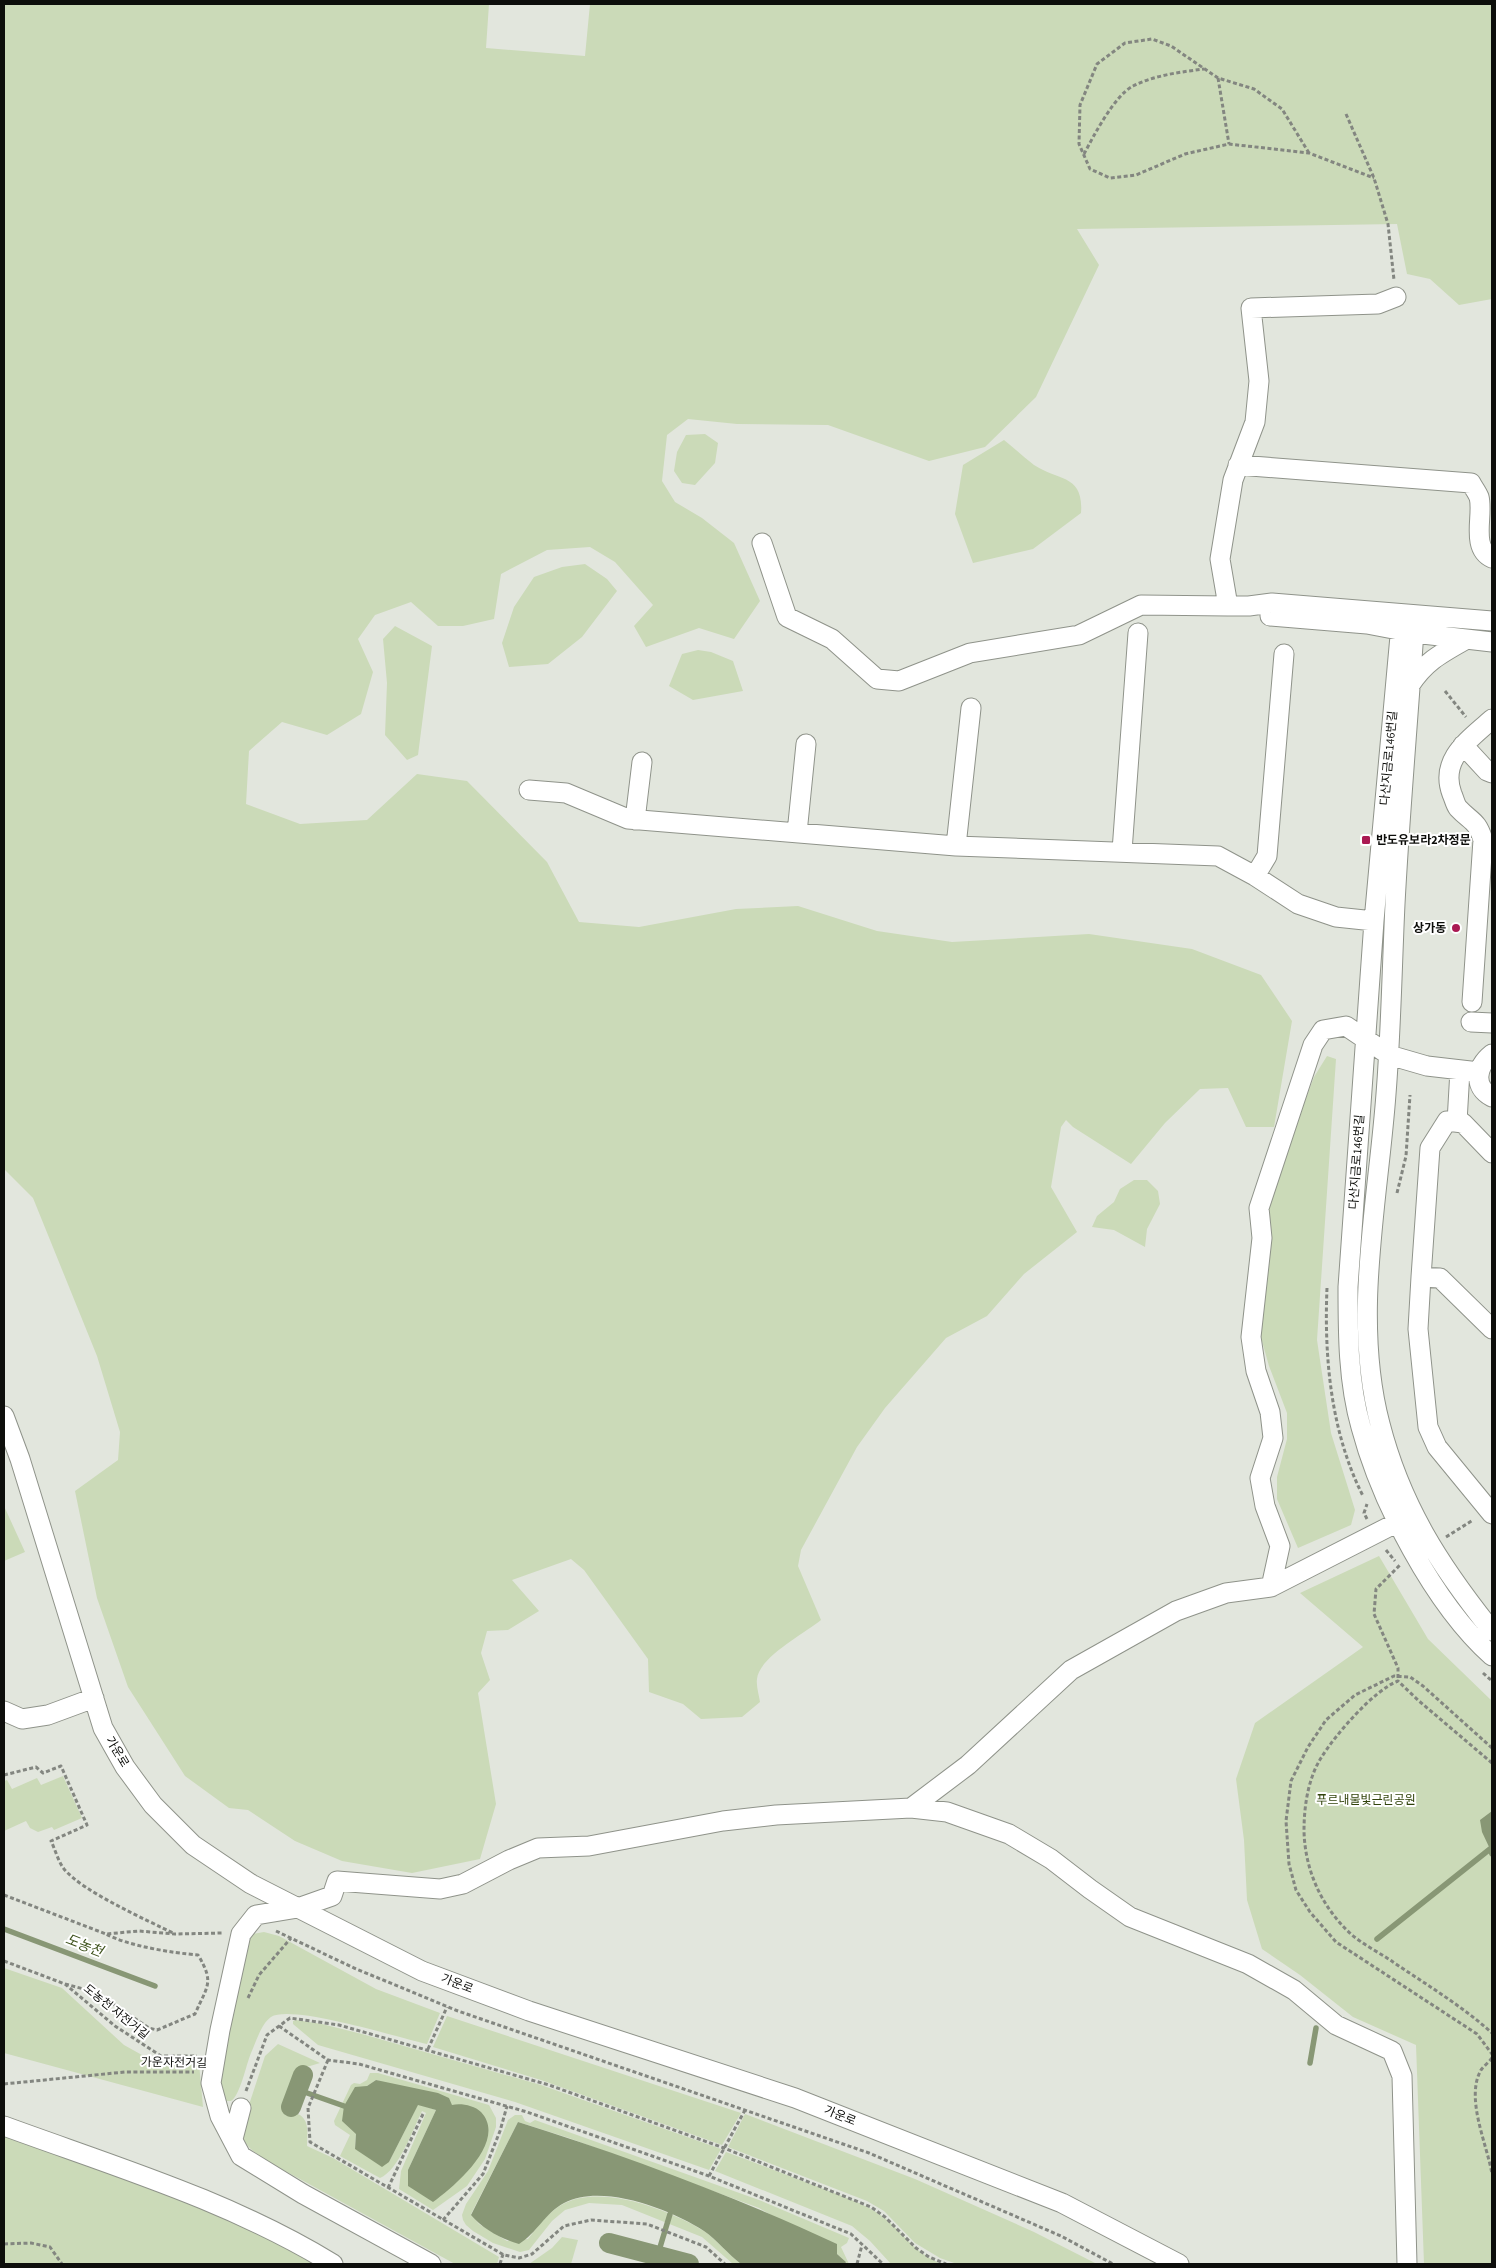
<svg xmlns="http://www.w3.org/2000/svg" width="1496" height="2268" font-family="'Source Sans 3','Noto Sans KR',sans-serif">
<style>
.green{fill:#cbdab8;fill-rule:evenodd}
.water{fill:#889775}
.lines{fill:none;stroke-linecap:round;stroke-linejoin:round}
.stream{stroke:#889775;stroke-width:5.5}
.canal{stroke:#889775;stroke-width:20}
.minor-casing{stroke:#8f938a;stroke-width:21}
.path{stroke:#838680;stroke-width:3;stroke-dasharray:4 2.5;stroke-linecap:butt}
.minor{stroke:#fff;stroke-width:19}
.poi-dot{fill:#aa1952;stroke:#fff;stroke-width:2}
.labels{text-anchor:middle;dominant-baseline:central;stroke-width:4;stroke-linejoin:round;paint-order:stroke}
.street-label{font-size:12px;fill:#0d0e0b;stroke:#fff}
.poi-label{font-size:12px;font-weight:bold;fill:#0d0e0b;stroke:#fff;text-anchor:start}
.park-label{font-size:12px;fill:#31430b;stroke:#fff}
.water-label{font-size:14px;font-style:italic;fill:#3d511b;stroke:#fff}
</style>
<rect width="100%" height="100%" fill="#e2e6dd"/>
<path class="green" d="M 4,4 L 489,4 L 486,48 L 585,56 L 590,4 L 1492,4 L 1492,299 L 1459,305 L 1430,279 L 1407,274 L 1397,224 L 1077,229 L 1099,265 L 1036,397 L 985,447 L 929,461 L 828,425 L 737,424 L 688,419 L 667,435 L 662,481 L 675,502 L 702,518 L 734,543 L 760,601 L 734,639 L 699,628 L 646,647 L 634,626 L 653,605 L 615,562 L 590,547 L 547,550 L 501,574 L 494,619 L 463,626 L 438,626 L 411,602 L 375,615 L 358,639 L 373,672 L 361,714 L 327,735 L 282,722 L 249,751 L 246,804 L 300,824 L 367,820 L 417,774 L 467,781 L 547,862 L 579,922 L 639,927 L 736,909 L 798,906 L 877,931 L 952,942 L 1089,934 L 1192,949 L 1261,975 L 1292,1021 L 1274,1127 L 1246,1127 L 1228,1088 L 1200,1089 L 1165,1123 L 1131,1164 L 1073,1127 L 1066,1120 L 1061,1127 L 1051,1187 L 1077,1232 L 1024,1274 L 987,1316 L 946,1338 L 885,1408 L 857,1447 L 801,1550 L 798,1566 L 821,1620 C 804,1634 759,1657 757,1679 C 756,1686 759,1695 760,1702 L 742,1717 L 701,1719 L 683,1704 L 649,1692 L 648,1659 L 584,1570 L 571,1559 L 512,1580 L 539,1611 L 508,1630 L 487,1631 L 481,1653 L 490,1680 L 478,1693 L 496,1804 L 480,1859 L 412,1873 L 342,1861 L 295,1841 L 248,1810 L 229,1808 L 185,1776 L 128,1687 L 97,1598 L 75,1491 L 118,1460 L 120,1432 L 97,1356 L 33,1198 L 4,1169 Z
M 705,434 L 718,443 L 715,463 L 695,485 L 682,483 L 674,471 L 677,452 L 686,435 Z
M 1004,440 C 1014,448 1024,457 1034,465 C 1058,481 1084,474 1081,513 L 1033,549 L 973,563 L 955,514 L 963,465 Z
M 585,564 L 607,579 L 617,591 L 582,637 L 548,664 L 509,667 L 502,643 L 514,607 L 534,577 L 562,567 Z
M 395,626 L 432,646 L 418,755 L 407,760 L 385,735 L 387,683 L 383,639 Z
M 698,650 L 711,652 L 733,661 L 743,691 L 693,700 L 669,686 L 682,654 Z
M 1327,1056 L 1336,1059 L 1317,1340 L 1331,1433 L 1355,1510 L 1351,1525 L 1298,1548 L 1277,1499 L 1277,1477 L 1287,1439 L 1287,1413 L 1269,1366 L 1260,1334 L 1264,1210 L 1314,1077 Z
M 1134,1180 L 1147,1180 L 1158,1191 L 1160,1204 L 1147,1229 L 1145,1247 L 1114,1230 L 1092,1227 L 1097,1216 L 1114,1202 L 1120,1189 Z
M 4,1506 L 25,1552 L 4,1561 Z
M 1379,1556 L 1428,1639 L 1492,1701 L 1492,2264 L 1424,2264 L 1416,2045 L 1353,2017 L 1300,1975 L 1262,1949 L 1247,1900 L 1244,1840 L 1236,1779 L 1255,1723 L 1363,1647 L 1300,1593 Z
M 63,1776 L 82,1818 L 54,1830 L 52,1827 L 38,1832 L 30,1828 L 26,1821 L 4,1831 L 4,1781 L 7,1780 L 12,1789 L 37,1778 L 41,1785 Z
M 264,1932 L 279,1936 L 376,1989 L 440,2013 L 427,2044 C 399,2038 292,2004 271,2017 C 261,2024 256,2042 251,2053 C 246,2065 240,2096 231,2101 L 225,2101 L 218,2092 L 240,1966 L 246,1943 L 252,1934 Z
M 4,1968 L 62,1988 L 124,2045 L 160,2065 L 199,2063 L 203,2107 L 4,2053 Z
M 447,2016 L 741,2113 L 722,2145 L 541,2080 L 433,2047 Z
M 296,2020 L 322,2024 L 362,2034 L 541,2085 L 721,2149 L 709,2170 L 515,2102 L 318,2045 L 293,2024 L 293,2021 Z
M 278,2044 L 320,2063 L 300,2069 L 285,2107 C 290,2112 294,2112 300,2115 C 310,2122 307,2135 307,2146 L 333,2158 L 499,2257 L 497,2264 L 455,2264 L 267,2161 C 254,2152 243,2146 241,2129 L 265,2056 Z
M 370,2073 L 378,2073 L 489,2105 L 496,2118 L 496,2127 L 485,2159 L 467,2186 L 433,2210 L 399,2189 L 401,2171 L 426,2113 L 422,2111 C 413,2129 399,2170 380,2178 L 340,2156 L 350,2135 L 335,2125 L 334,2121 L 351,2085 L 354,2083 L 360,2084 L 367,2080 ZM 376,2080 L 452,2105 L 408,2170 L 436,2110 L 418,2104 L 389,2162 L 355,2149 L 356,2134 L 367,2086 Z
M 745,2114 L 915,2179 L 1034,2232 L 1097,2264 L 957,2264 L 940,2258 L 915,2243 L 884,2211 L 867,2201 L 728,2147 Z
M 515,2115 L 522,2115 L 525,2121 L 530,2123 L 535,2120 L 759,2200 L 849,2238 L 847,2243 L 841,2247 L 849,2264 L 845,2264 L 846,2262 L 837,2254 L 759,2208 L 569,2138 L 518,2122 L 471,2214 L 479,2224 L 507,2241 L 528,2239 C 539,2225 548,2212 563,2204 C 601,2183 670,2210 704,2231 C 717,2240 728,2254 741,2264 L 733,2264 L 702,2237 L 622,2205 L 589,2203 L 565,2210 L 552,2221 L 529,2250 L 520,2252 L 493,2243 L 473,2231 L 466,2225 L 463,2220 L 462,2215 L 466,2204 L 488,2171 L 508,2120 Z
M 4,2130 L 262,2230 L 323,2264 L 4,2264 Z
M 726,2152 C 756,2163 786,2175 816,2186 C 836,2194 858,2201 876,2212 C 903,2229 909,2251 942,2264 L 891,2264 L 870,2241 L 852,2226 L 715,2171 Z
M 562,2237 L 578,2240 L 571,2264 L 529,2264 L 552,2248 Z"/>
<path class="water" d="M 1492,1811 L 1492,1848 L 1490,1849 L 1482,1832 L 1480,1820 Z
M 376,2080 L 438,2093 L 449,2098 L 452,2105 C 460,2103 474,2105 481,2112 C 508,2141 455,2186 433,2202 L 408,2186 L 408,2170 L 436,2110 L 418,2105 L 389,2162 L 382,2167 L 355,2149 L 356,2134 L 342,2121 L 344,2106 L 355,2087 L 367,2086 Z
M 518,2122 C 627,2156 734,2196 837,2244 L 837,2254 L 846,2262 L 845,2264 L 741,2264 C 728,2254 717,2240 704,2231 C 670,2209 602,2183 564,2203 C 545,2213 537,2233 519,2244 C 501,2239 483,2229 471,2215 Z"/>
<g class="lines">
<path class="stream" d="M 4,1929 L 155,1986
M 1377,1939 L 1490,1849 L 1492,1854
M 1310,2063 L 1316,2028
M 293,2088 L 344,2106
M 655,2264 L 670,2214"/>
<path class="canal" d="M 291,2107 L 303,2075
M 609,2243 L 689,2264"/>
<g class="minor-casing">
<path id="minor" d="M 1396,297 L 1378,304 L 1251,308 L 1259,381 L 1255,422 L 1233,480 L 1220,559 L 1228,606 L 1249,606 L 1272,603 L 1492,621
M 1238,465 L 1471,483 C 1473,487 1477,492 1479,497 C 1484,514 1470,548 1492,558
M 762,543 L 787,617 L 832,639 L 877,679 L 899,681 L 970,653 L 1079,635 L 1141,605 L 1228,606
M 1402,614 L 1374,921 L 1348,1287 C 1348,1333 1348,1382 1361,1427 C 1381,1502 1434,1604 1492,1656
M 1415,615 C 1409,711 1400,808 1395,904 C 1392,968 1391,1031 1386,1094 C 1378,1203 1352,1317 1380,1424 C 1401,1506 1440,1566 1492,1631
M 1270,616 L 1367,624 L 1414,633 L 1492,642
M 1410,685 C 1425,662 1440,654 1465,640
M 1463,745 L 1487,771 L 1492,773
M 529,790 L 566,793 L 628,819 L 956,846 L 1218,856 L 1255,876 L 1298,904 L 1336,917 L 1374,921
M 635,820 L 642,762
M 797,833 L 806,744
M 956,846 L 971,708
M 1122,851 L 1138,633
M 1255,876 L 1267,856 L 1284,654
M 1472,1002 L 1483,840 C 1477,820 1471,822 1458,808 C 1455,804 1454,798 1452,794 C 1439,759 1469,740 1492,719
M 1471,1022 L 1492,1023
M 1492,1054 C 1477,1066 1472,1086 1492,1097
M 1457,1122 L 1460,1070
M 1492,1153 L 1463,1123 L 1447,1121 L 1430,1148 L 1421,1277 L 1418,1329 L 1428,1427 L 1437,1447 L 1492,1514
M 1421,1277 L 1440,1278 L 1492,1329
M 4,1416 L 20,1459 L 103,1728 L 125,1767 L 153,1805 L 193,1845 L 251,1884 L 422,1971 L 529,2011 L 795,2098 L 1062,2203 L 1179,2264
M 1271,1587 L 1410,1516
M 4,1711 L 22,1719 L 48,1715 L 94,1698
M 911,1808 L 968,1765 L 1071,1670 L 1176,1611 L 1226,1593 L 1271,1587 L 1280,1546 L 1265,1506 L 1260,1478 L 1273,1438 L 1270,1412 L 1256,1371 L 1251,1337 L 1262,1238 L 1259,1208 L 1313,1045 L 1323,1030 L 1346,1026 L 1389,1055 L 1427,1066 L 1479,1072
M 4,2126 C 116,2167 230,2201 333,2264
M 233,2139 L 241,2108
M 431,2264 L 303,2194 L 241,2156 L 220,2116 L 211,2083 L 220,2030 L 241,1934 L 256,1915 L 298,1908 L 332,1896 L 337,1881 L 440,1889 L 463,1884 L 509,1860 L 538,1848 L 589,1846 L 723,1821 L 776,1815 L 911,1808 L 947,1812 L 1009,1834 L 1051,1859 L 1090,1889 L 1130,1917 L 1248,1964 L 1294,1990 L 1336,2025 L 1392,2051 L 1402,2076 L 1407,2264"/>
</g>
<path class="path" d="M 1218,78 L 1229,144
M 1346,114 L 1374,178 L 1388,224 L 1394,280
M 1309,153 L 1282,109 L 1254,89 L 1218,78 L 1171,46 L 1152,39 L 1125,43 L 1097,64 L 1080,105 L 1079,144 L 1090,169 L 1110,178 L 1136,175 L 1185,154 L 1229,144 L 1309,153 L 1374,178
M 1084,154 C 1094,135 1115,95 1133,86 C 1155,75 1181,72 1204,69
M 1445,691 L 1466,717
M 1397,1193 L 1406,1156 L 1410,1095
M 1327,1288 C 1324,1358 1331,1433 1363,1496
M 1367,1519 L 1364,1513 L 1367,1504
M 1446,1537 L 1473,1520
M 1386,1550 L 1395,1561
M 1483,1673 L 1492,1681
M 1398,1678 L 1398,1668 L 1374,1614 L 1376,1589 L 1400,1565
M 1492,1748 L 1423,1686 L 1410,1677 L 1394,1676 L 1355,1695 L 1326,1720 L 1308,1747 L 1291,1781 L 1286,1821 L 1289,1864 L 1296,1890 L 1310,1912 L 1336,1942 L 1477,2034 L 1492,2054
M 1492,1763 L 1419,1701 L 1398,1681 C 1374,1690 1335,1735 1321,1758 C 1308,1779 1304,1806 1304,1831 C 1305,1871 1322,1908 1352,1935 C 1364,1945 1380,1953 1393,1962 C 1427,1985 1462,2006 1492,2033
M 4,1775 L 36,1767 L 43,1773 L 61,1766 L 87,1825 L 51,1841 C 55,1849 58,1861 64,1869 C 83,1892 147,1920 175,1934
M 4,1895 L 106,1934 L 139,1931 L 175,1934 L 223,1933
M 276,1931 L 354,1968 L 458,2011 L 869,2153 L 1061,2236 L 1113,2264
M 4,1961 L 65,1984 L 115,2026 L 161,2056 L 197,2056
M 65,1984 L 95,1992 L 149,2028 L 157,2030 L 195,2014 C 207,1986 215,1983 198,1955 C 173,1953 128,1946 106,1934
M 248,1998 L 259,1975 L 291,1938
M 279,2026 L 328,2060 L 359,2064 L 527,2112 L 709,2176 L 851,2234 L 883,2264
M 428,2049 L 447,2007
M 1492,2058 C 1489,2062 1484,2066 1481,2070 C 1465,2098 1487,2144 1492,2174
M 328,2060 L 308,2108 L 310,2142 L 504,2255 L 519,2258 L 532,2254 L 564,2226 L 591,2220 L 647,2224 L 706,2247 L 725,2264
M 4,2084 L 125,2072 L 194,2072
M 246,2091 L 267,2035 L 290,2018 L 339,2025 L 549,2085 L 724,2148 L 871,2207 L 885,2217 L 916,2248 L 929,2257 L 946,2264
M 709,2176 L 745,2110
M 388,2188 L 423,2114
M 443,2220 L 483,2174 L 500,2131 L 507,2106
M 4,2244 L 31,2243 L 50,2247 L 62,2264
M 500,2264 L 503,2254
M 857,2264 L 862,2245"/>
<use href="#minor" class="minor"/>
</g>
<g class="poi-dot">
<rect x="1361" y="835" width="10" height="10" rx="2.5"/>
<circle cx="1456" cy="928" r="5"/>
</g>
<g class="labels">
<g class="street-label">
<text transform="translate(1389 758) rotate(-85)">다산지금로146번길</text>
<text transform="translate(1357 1162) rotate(-86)">다산지금로146번길</text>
<text transform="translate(117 1752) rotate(59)">가운로</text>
<text transform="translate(457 1984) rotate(21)">가운로</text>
<text transform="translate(116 2012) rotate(39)">도농천 자전거길</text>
<text transform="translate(174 2063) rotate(1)">가운자전거길</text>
<text transform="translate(840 2116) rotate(22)">가운로</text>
</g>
<g class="poi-label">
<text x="1376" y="840">반도유보라2차정문</text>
<text x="1446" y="928" text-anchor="end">상가동</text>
</g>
<g class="park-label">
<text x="1366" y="1800">푸르내물빛근린공원</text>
</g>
<g class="water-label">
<text transform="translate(84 1946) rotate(21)">도농천</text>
</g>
</g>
<rect width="1496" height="2268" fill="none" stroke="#0d0e0b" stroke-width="10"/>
</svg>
